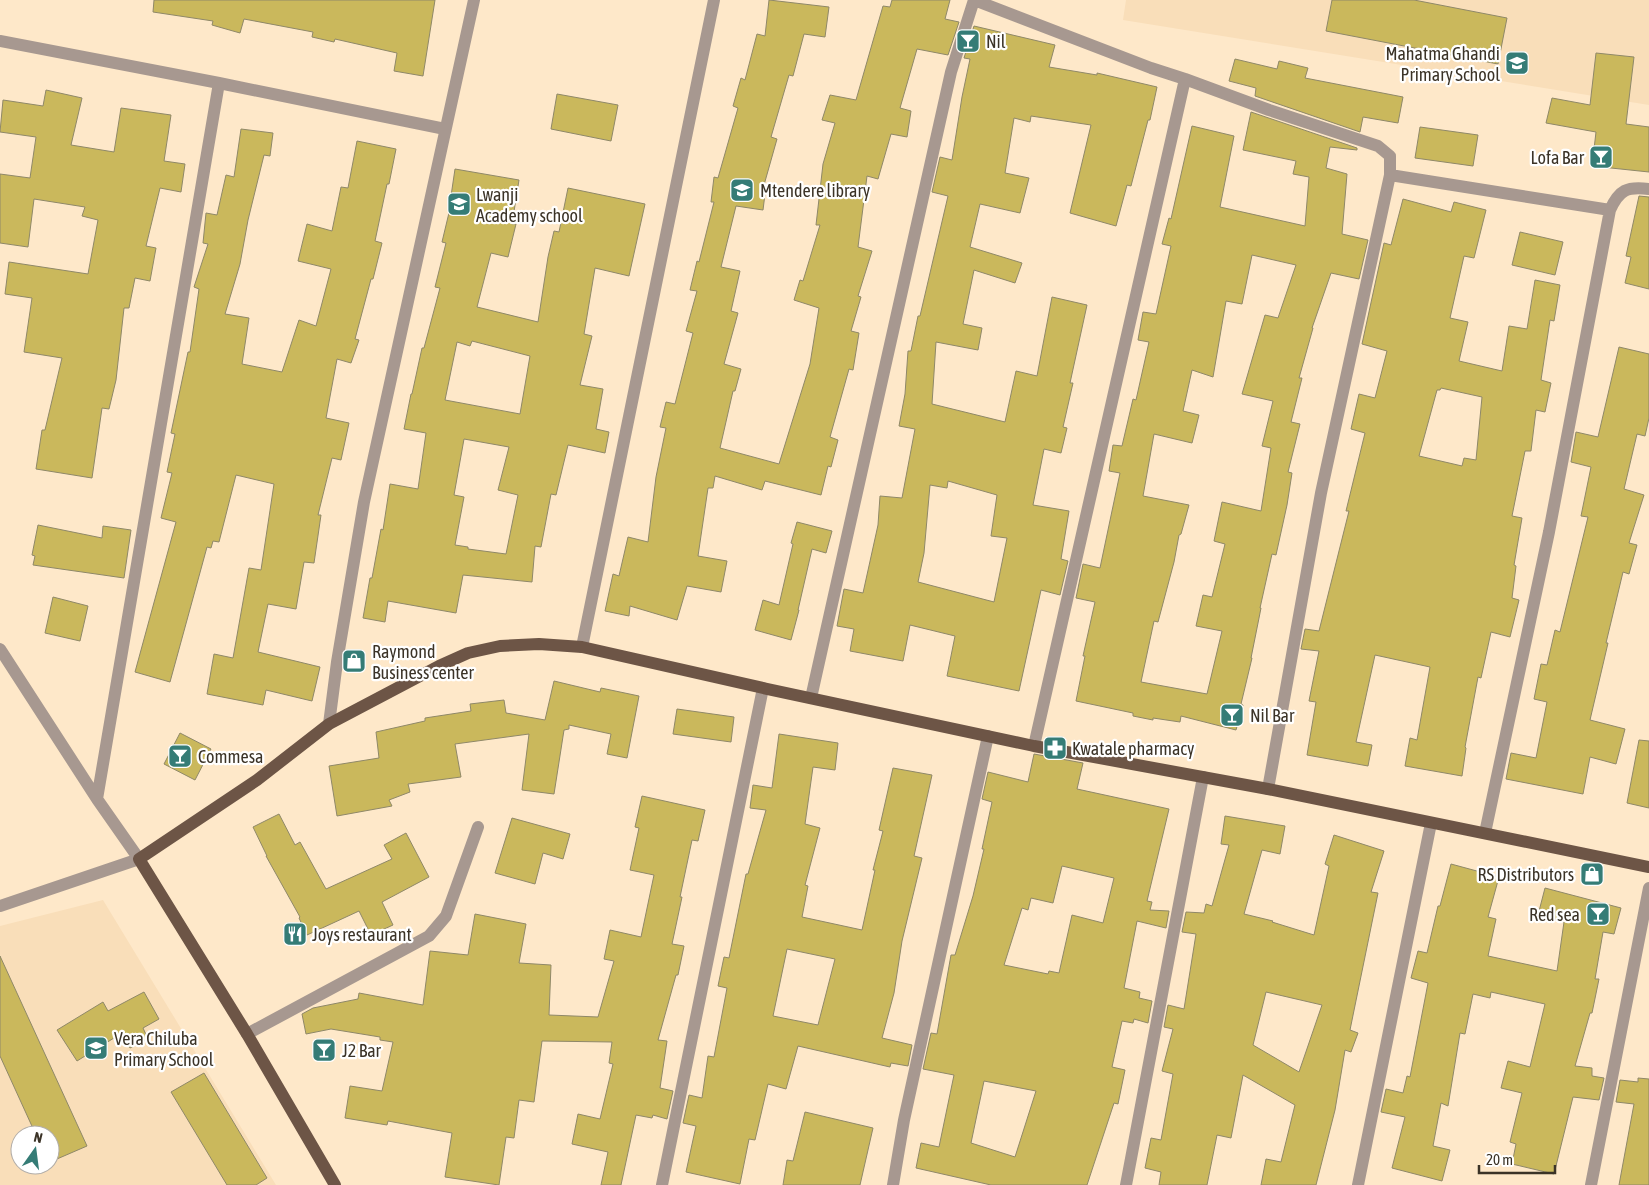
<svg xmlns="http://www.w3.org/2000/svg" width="1649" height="1185" font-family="'Asap Condensed',sans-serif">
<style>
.built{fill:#f9deb9;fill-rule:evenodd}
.building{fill:#cab85c;stroke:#8f8868;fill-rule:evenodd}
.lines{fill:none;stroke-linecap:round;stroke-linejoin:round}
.minor{stroke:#a79890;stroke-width:12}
.major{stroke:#6d5546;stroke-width:12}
.labels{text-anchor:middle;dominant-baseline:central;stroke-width:4.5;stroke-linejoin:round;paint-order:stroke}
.poi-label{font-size:18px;fill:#3b3327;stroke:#fff;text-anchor:start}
</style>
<rect width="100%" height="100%" fill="#fee8c9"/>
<path class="built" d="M 1126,0 L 1649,0 L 1649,105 L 1123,20 Z
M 103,900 L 276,1185 L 0,1185 L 0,926 ZM 20,1135 L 50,1135 L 50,1165 L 20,1165 Z"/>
<path class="building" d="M 154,0 L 435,0 L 423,76 L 394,71 L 397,53 L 335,39 L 334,42 L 312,37 L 313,32 L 244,19 L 240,33 L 212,25 L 213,21 L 153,12 Z
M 769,0 L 829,7 L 825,37 L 804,34 L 793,76 L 789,75 L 771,137 L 777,139 L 764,185 L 766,186 L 763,210 L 736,206 L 721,267 L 740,271 L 731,311 L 738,313 L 724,364 L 741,369 L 735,391 L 733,391 L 720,448 L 779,464 L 810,364 L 819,308 L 794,300 L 800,280 L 803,281 L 820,225 L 816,225 L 823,164 L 835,123 L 822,120 L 830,95 L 856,100 L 883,6 L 890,7 L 892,0 L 950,0 L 945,19 L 959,22 L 948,55 L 917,49 L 900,108 L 911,111 L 907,137 L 891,134 L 878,179 L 867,176 L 858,247 L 872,251 L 858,296 L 861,297 L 851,331 L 859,333 L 853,370 L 849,369 L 830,437 L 838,440 L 831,467 L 828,466 L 821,495 L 765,481 L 762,490 L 715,476 L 713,488 L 708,488 L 698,556 L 727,561 L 721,592 L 687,586 L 677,620 L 630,606 L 629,616 L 605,611 L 613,574 L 619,576 L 628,537 L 648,542 L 656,477 L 666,428 L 660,427 L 666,402 L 675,404 L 693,333 L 686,331 L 697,291 L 690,290 L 697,261 L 699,262 L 714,202 L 711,202 L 714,177 L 718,178 L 738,108 L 733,106 L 741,78 L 745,80 L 757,34 L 765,36 Z
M 1332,0 L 1414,0 L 1507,18 L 1498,64 L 1326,31 Z
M 974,26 L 1055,45 L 1049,67 L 1097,75 L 1097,73 L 1157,87 L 1150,120 L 1148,120 L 1131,186 L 1127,185 L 1116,226 L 1070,213 L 1091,125 L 1031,116 L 1030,122 L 1014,118 L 1005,173 L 1029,178 L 1020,213 L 980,204 L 970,247 L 1022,263 L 1015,283 L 974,270 L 963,324 L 982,328 L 978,350 L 936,342 L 932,404 L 1005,422 L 1016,371 L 1037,376 L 1052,297 L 1087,305 L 1070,383 L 1073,383 L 1063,427 L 1067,428 L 1061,453 L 1044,449 L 1033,505 L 1069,511 L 1061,559 L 1068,561 L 1060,595 L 1041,590 L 1019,691 L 947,676 L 955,636 L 910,625 L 903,661 L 850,651 L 854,629 L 837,626 L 844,589 L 863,593 L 878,525 L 880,496 L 902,498 L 915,429 L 899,426 L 905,394 L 908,351 L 911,351 L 918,316 L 920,316 L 948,196 L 932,192 L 940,157 L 952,160 L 962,97 L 970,59 L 964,58 ZM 948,481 L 997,495 L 991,536 L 1007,538 L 994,602 L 918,582 L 924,553 L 930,485 L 947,488 Z
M 1596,53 L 1634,57 L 1626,124 L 1649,127 L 1649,172 L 1592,166 L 1596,132 L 1546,123 L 1552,98 L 1590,105 Z
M 1235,59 L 1277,69 L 1279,61 L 1308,68 L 1305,78 L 1403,97 L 1398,123 L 1363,117 L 1360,132 L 1255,96 L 1256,88 L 1229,81 Z
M 46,90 L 82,98 L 71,145 L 114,152 L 121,108 L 171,115 L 164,161 L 185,164 L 181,192 L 160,188 L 146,246 L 156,248 L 150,281 L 135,278 L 129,308 L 124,308 L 116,380 L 109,409 L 102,408 L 92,478 L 36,469 L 42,430 L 45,430 L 62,358 L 24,352 L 32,298 L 5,294 L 9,262 L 88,274 L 98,220 L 82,216 L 85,207 L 34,199 L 28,247 L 0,243 L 0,174 L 30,178 L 36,137 L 0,132 L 3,100 L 43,106 Z
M 557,94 L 618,105 L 611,141 L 551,129 Z
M 1251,112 L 1357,148 L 1357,150 L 1330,147 L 1326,168 L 1347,174 L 1342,234 L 1368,240 L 1359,279 L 1331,273 L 1312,328 L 1313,328 L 1299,378 L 1302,378 L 1291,422 L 1300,424 L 1288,472 L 1292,473 L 1287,505 L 1276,555 L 1272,554 L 1260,608 L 1261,608 L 1251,658 L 1252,658 L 1241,704 L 1243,705 L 1236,730 L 1181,716 L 1180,722 L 1153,718 L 1153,720 L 1133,716 L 1133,713 L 1076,701 L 1085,656 L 1083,656 L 1095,602 L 1076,598 L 1083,564 L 1100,568 L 1120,473 L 1109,471 L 1113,445 L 1122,446 L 1133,399 L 1136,400 L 1149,342 L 1138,340 L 1143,312 L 1156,314 L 1171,246 L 1162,244 L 1169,218 L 1171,219 L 1192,126 L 1234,136 L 1220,207 L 1305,226 L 1309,177 L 1293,174 L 1296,161 L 1243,150 ZM 1252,255 L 1296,265 L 1278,318 L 1265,315 L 1242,394 L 1273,401 L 1262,446 L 1271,448 L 1261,511 L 1222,502 L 1214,541 L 1225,544 L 1212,597 L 1203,595 L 1196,626 L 1222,631 L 1207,694 L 1141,682 L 1154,621 L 1158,622 L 1174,562 L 1179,535 L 1181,534 L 1189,505 L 1143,496 L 1154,434 L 1192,443 L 1199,415 L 1183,411 L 1192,370 L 1213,377 L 1226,301 L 1242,304 Z
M 1420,127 L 1478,135 L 1473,166 L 1415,158 Z
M 241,129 L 273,133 L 270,156 L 264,155 L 248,220 L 240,264 L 225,314 L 249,318 L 242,364 L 282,372 L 299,320 L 316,326 L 331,269 L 298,261 L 307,224 L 332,231 L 341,187 L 348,188 L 357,141 L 396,149 L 389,184 L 387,184 L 375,241 L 382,243 L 373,279 L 371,279 L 355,339 L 359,340 L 351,363 L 337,359 L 326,418 L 349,423 L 341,460 L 332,458 L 318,515 L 321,515 L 314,563 L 304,562 L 296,609 L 268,604 L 258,652 L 320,667 L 312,701 L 266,690 L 263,705 L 207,694 L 214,654 L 233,658 L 249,568 L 261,570 L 274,484 L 236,475 L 219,542 L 213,541 L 211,548 L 207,547 L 170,682 L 135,672 L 176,522 L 161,518 L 172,473 L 167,472 L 175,434 L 171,433 L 188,352 L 190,352 L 199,289 L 194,287 L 208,244 L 203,243 L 206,213 L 217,215 L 226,175 L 234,177 Z
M 455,169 L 519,180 L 512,224 L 516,224 L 508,257 L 491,253 L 477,307 L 538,322 L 548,257 L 554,231 L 559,232 L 568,188 L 645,204 L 629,276 L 595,268 L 584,334 L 592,336 L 580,385 L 603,389 L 596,429 L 609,432 L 605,453 L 568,445 L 556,495 L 551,494 L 541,547 L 535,546 L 532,582 L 463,575 L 456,613 L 388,601 L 385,622 L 363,618 L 370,578 L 372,578 L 381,529 L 383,530 L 390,484 L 418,489 L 426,433 L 404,429 L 411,394 L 412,394 L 422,348 L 424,348 L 440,288 L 435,287 L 446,243 L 442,242 L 453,196 L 451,196 ZM 472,341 L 530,356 L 520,414 L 445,400 L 457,342 L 470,346 ZM 464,439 L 509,447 L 498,490 L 518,495 L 506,554 L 468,549 L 468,547 L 455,545 L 464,497 L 454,495 Z
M 1639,196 L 1649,197 L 1649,289 L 1625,283 L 1631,257 L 1626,256 Z
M 1403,199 L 1451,212 L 1454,202 L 1486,210 L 1474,258 L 1464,256 L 1450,318 L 1468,322 L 1459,361 L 1502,371 L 1509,326 L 1527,329 L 1535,280 L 1560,285 L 1554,321 L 1550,320 L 1541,380 L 1551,383 L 1545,412 L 1536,410 L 1531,451 L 1525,451 L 1512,516 L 1522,518 L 1514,565 L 1516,566 L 1512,598 L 1519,600 L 1510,637 L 1491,632 L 1481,678 L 1478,677 L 1465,747 L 1466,748 L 1462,776 L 1405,766 L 1410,738 L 1417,740 L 1430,667 L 1375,655 L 1356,742 L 1372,745 L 1368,766 L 1307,755 L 1316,702 L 1309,701 L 1319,651 L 1301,649 L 1305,629 L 1319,631 L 1349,511 L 1346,511 L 1365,433 L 1351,429 L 1359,394 L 1375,398 L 1387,351 L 1362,344 L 1384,243 L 1391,245 ZM 1441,388 L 1482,397 L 1476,460 L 1464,458 L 1462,466 L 1419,456 L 1437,390 L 1440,390 Z
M 1520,232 L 1563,242 L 1555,275 L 1512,265 Z
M 1619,347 L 1649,354 L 1649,418 L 1645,436 L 1637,434 L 1624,489 L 1644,495 L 1629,543 L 1637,545 L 1629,574 L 1623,572 L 1606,643 L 1608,643 L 1590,720 L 1625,729 L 1616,764 L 1590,757 L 1583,794 L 1506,779 L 1511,753 L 1536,758 L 1547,702 L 1534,699 L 1541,664 L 1547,665 L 1555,630 L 1560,632 L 1588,517 L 1581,516 L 1591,467 L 1571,462 L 1576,432 L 1598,437 Z
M 797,522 L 832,531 L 826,553 L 812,549 L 798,610 L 799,610 L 791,640 L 755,630 L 763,600 L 779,605 L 793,544 L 791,543 Z
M 38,525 L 102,538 L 103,526 L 131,530 L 124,578 L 33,565 L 35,556 L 32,555 Z
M 53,597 L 88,606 L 80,641 L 45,633 Z
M 554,681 L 600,692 L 601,688 L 639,696 L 627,758 L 607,754 L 611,734 L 569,725 L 569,729 L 564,730 L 554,794 L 522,790 L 529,734 L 455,744 L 461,777 L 408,784 L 410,792 L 389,800 L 392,806 L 337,816 L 329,766 L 379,758 L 376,732 L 425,721 L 425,718 L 471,711 L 470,704 L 504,700 L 506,713 L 545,720 Z
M 677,709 L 734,717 L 731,742 L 673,734 Z
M 180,733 L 211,749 L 195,780 L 164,764 Z
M 779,734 L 838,743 L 835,770 L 813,767 L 805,824 L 820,828 L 805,885 L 808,886 L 802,917 L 862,930 L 875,870 L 873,870 L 883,831 L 879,830 L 893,768 L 932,775 L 914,856 L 922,858 L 902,941 L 894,993 L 882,1038 L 912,1045 L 908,1066 L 891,1063 L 890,1067 L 798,1046 L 786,1089 L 768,1084 L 755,1140 L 749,1139 L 740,1184 L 686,1172 L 696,1126 L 683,1123 L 689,1095 L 702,1098 L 708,1056 L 714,1057 L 727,988 L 718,986 L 724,957 L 729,958 L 746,874 L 748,874 L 766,810 L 750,808 L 753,785 L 772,788 ZM 787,949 L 835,959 L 818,1025 L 773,1016 Z
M 1639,740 L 1649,741 L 1649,808 L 1627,803 Z
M 1034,754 L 1083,763 L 1077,789 L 1169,809 L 1147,901 L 1152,902 L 1150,910 L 1169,911 L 1166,928 L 1137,921 L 1124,988 L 1140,992 L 1139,998 L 1152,1001 L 1148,1023 L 1134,1019 L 1133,1023 L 1122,1021 L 1112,1067 L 1125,1070 L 1118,1104 L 1114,1103 L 1087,1185 L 991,1185 L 916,1168 L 921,1143 L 939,1147 L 954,1075 L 923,1069 L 931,1033 L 937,1034 L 951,955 L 955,955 L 973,896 L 984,849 L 982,849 L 992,802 L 982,799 L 988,772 L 1028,782 ZM 1062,866 L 1114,878 L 1103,923 L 1072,915 L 1059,973 L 1049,971 L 1048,974 L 1004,965 L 1022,908 L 1028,910 L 1031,898 L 1053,903 ZM 984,1081 L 1036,1091 L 1015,1157 L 971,1143 Z
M 642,796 L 705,810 L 698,841 L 692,840 L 680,897 L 682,897 L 672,944 L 684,946 L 678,975 L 676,975 L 658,1040 L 667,1041 L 660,1088 L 673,1091 L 667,1119 L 653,1115 L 652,1118 L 636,1115 L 621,1185 L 601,1185 L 608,1152 L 572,1144 L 578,1114 L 600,1119 L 613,1064 L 609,1063 L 612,1042 L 542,1041 L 534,1102 L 519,1100 L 514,1138 L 506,1137 L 499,1185 L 445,1177 L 452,1133 L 388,1121 L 387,1125 L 345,1118 L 350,1086 L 382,1091 L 393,1042 L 380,1040 L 380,1037 L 331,1029 L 306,1034 L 302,1014 L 313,1008 L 358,999 L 359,993 L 423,1005 L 430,951 L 468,955 L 475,914 L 526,924 L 519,963 L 551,965 L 549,1015 L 598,1017 L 614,961 L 604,959 L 610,930 L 641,937 L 654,875 L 630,870 L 639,828 L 635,827 Z
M 279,814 L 295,845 L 300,842 L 326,889 L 392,859 L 384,845 L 406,833 L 429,877 L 382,902 L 393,925 L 371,935 L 359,911 L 307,935 L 299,918 L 300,917 L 266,856 L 267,856 L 253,827 Z
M 1225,816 L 1285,826 L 1280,854 L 1262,850 L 1244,914 L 1273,921 L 1272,922 L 1314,935 L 1329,866 L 1325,864 L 1334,835 L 1384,851 L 1371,892 L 1378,893 L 1350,1030 L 1358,1033 L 1351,1052 L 1345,1050 L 1335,1110 L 1316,1185 L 1261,1185 L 1266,1159 L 1281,1162 L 1295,1105 L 1243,1075 L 1231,1138 L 1217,1135 L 1207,1185 L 1159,1185 L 1161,1172 L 1145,1168 L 1151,1138 L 1161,1140 L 1173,1074 L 1162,1071 L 1173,1029 L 1164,1027 L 1168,1005 L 1184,1009 L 1196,934 L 1182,932 L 1186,912 L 1204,913 L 1206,904 L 1212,906 L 1229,845 L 1221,844 ZM 1266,992 L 1322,1005 L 1299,1072 L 1253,1045 Z
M 512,818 L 570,834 L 563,859 L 543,853 L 535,884 L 495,873 Z
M 1451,864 L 1499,877 L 1488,917 L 1496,919 L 1488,956 L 1557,971 L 1564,922 L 1538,915 L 1545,888 L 1621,908 L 1614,934 L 1603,932 L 1595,979 L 1599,979 L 1592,1013 L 1590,1013 L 1575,1066 L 1592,1068 L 1592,1076 L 1604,1078 L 1599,1100 L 1573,1097 L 1554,1174 L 1512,1164 L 1516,1144 L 1510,1142 L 1522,1093 L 1501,1088 L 1508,1061 L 1530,1067 L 1545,1004 L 1491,992 L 1490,998 L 1473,994 L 1465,1034 L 1460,1033 L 1448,1106 L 1441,1103 L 1433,1146 L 1450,1150 L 1442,1181 L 1392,1168 L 1405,1117 L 1381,1112 L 1386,1089 L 1403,1093 L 1407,1076 L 1410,1077 L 1428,983 L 1411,978 L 1418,951 L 1427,953 L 1438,906 L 1440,906 Z
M 0,956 L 87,1146 L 50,1162 L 50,1135 L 36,1135 L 0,1056 Z
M 144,992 L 159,1019 L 143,1028 L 148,1039 L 130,1048 L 122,1033 L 77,1061 L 57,1030 L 103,1002 L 108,1011 Z
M 204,1073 L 267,1178 L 256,1185 L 227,1185 L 171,1092 Z
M 1638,1078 L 1649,1079 L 1649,1185 L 1619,1185 L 1634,1104 L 1616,1102 L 1620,1080 L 1638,1082 Z
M 805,1112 L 873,1128 L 860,1185 L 783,1185 L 787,1160 L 793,1161 Z"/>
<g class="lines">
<path class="minor" d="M 974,0 L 1151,68 L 1185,79 L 1269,110 L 1378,146 L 1390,156 L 1390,175 L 1321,493 L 1268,789
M 0,41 L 219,83 L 445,129
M 1390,175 L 1610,210
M 582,647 L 714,0
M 0,649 L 97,799 L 139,859 L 0,906
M 811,698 L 951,72 L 974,0
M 329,724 L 337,662 L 364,502 L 474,0
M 1034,746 L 1185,79
M 97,799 L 219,83
M 1485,833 L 1549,532 L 1610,210 C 1619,190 1627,186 1649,189
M 247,1034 L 429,936 L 446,916 L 478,827
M 662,1185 L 763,688
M 893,1185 L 904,1120 L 988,736
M 1126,1185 L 1203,777
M 1358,1185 L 1431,823
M 1591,1185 L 1649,888"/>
<path class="major" d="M 335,1185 L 247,1034 L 139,859 L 257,780 L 329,724 L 439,666 L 468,653 L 500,646 L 539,644 L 582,647 L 763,688 L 1034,746 L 1268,789 L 1649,867"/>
</g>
<defs>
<g id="bar-square" transform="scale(1.25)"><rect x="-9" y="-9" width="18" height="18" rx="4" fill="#357c76" stroke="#fff"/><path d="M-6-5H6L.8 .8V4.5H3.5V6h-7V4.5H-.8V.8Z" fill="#fff"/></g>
<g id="school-square" transform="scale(1.25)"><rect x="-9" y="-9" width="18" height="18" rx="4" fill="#357c76" stroke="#fff"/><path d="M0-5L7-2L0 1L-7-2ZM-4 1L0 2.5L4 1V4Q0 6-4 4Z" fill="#fff"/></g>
<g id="shop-square" transform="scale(1.25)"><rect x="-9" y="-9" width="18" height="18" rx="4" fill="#357c76" stroke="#fff"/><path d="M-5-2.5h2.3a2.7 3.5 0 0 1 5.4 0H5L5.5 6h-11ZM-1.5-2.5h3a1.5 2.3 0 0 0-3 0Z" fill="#fff"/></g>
<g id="pharmacy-square" transform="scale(1.25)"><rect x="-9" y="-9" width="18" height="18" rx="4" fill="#357c76" stroke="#fff"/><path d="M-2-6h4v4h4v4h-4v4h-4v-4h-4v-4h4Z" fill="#fff"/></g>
<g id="restaurant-square" transform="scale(1.25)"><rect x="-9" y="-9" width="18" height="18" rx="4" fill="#357c76" stroke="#fff"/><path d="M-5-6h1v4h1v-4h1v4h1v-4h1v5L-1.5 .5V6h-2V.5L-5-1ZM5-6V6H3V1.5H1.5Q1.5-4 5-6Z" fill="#fff"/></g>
</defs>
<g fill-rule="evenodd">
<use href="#bar-square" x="968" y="41"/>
<use href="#school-square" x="1517" y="63"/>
<use href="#bar-square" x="1601" y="157"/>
<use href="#school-square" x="742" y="190"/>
<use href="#school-square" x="459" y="204"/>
<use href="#shop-square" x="354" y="661"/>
<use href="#bar-square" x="1232" y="715"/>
<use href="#pharmacy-square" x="1055" y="748"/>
<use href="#bar-square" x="180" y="756"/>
<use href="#shop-square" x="1592" y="874"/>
<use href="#bar-square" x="1598" y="914"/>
<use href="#restaurant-square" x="295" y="934"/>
<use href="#school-square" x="96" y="1048"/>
<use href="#bar-square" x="324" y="1050"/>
</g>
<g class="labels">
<g class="poi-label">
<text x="986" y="41">Nil</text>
<text x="1500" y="53" text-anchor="end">Mahatma Ghandi<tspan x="1500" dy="21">Primary School</tspan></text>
<text x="1584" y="157" text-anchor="end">Lofa Bar</text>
<text x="760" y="190">Mtendere library</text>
<text x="476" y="194">Lwanji<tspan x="476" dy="21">Academy school</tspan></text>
<text x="372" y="651">Raymond<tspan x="372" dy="21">Business center</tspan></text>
<text x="1250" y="715">Nil Bar</text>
<text x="1072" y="748">Kwatale pharmacy</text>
<text x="198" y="756">Commesa</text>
<text x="1574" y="874" text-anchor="end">RS Distributors</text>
<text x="1580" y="914" text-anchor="end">Red sea</text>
<text x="312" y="934">Joys restaurant</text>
<text x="114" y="1038">Vera Chiluba<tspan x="114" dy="21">Primary School</tspan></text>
<text x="342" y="1050">J2 Bar</text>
</g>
</g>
<g transform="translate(35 1150) rotate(14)"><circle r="24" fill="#ffffff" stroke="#b1ada9"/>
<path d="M0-4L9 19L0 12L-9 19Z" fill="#357c76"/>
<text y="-8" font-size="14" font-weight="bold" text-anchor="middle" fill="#3b3327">N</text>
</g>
<path d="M1479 1165v8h76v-8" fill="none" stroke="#3b3327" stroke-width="2.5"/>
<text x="1486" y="1165" font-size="15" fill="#3b3327" stroke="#ffffff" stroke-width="4" paint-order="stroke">20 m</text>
</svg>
